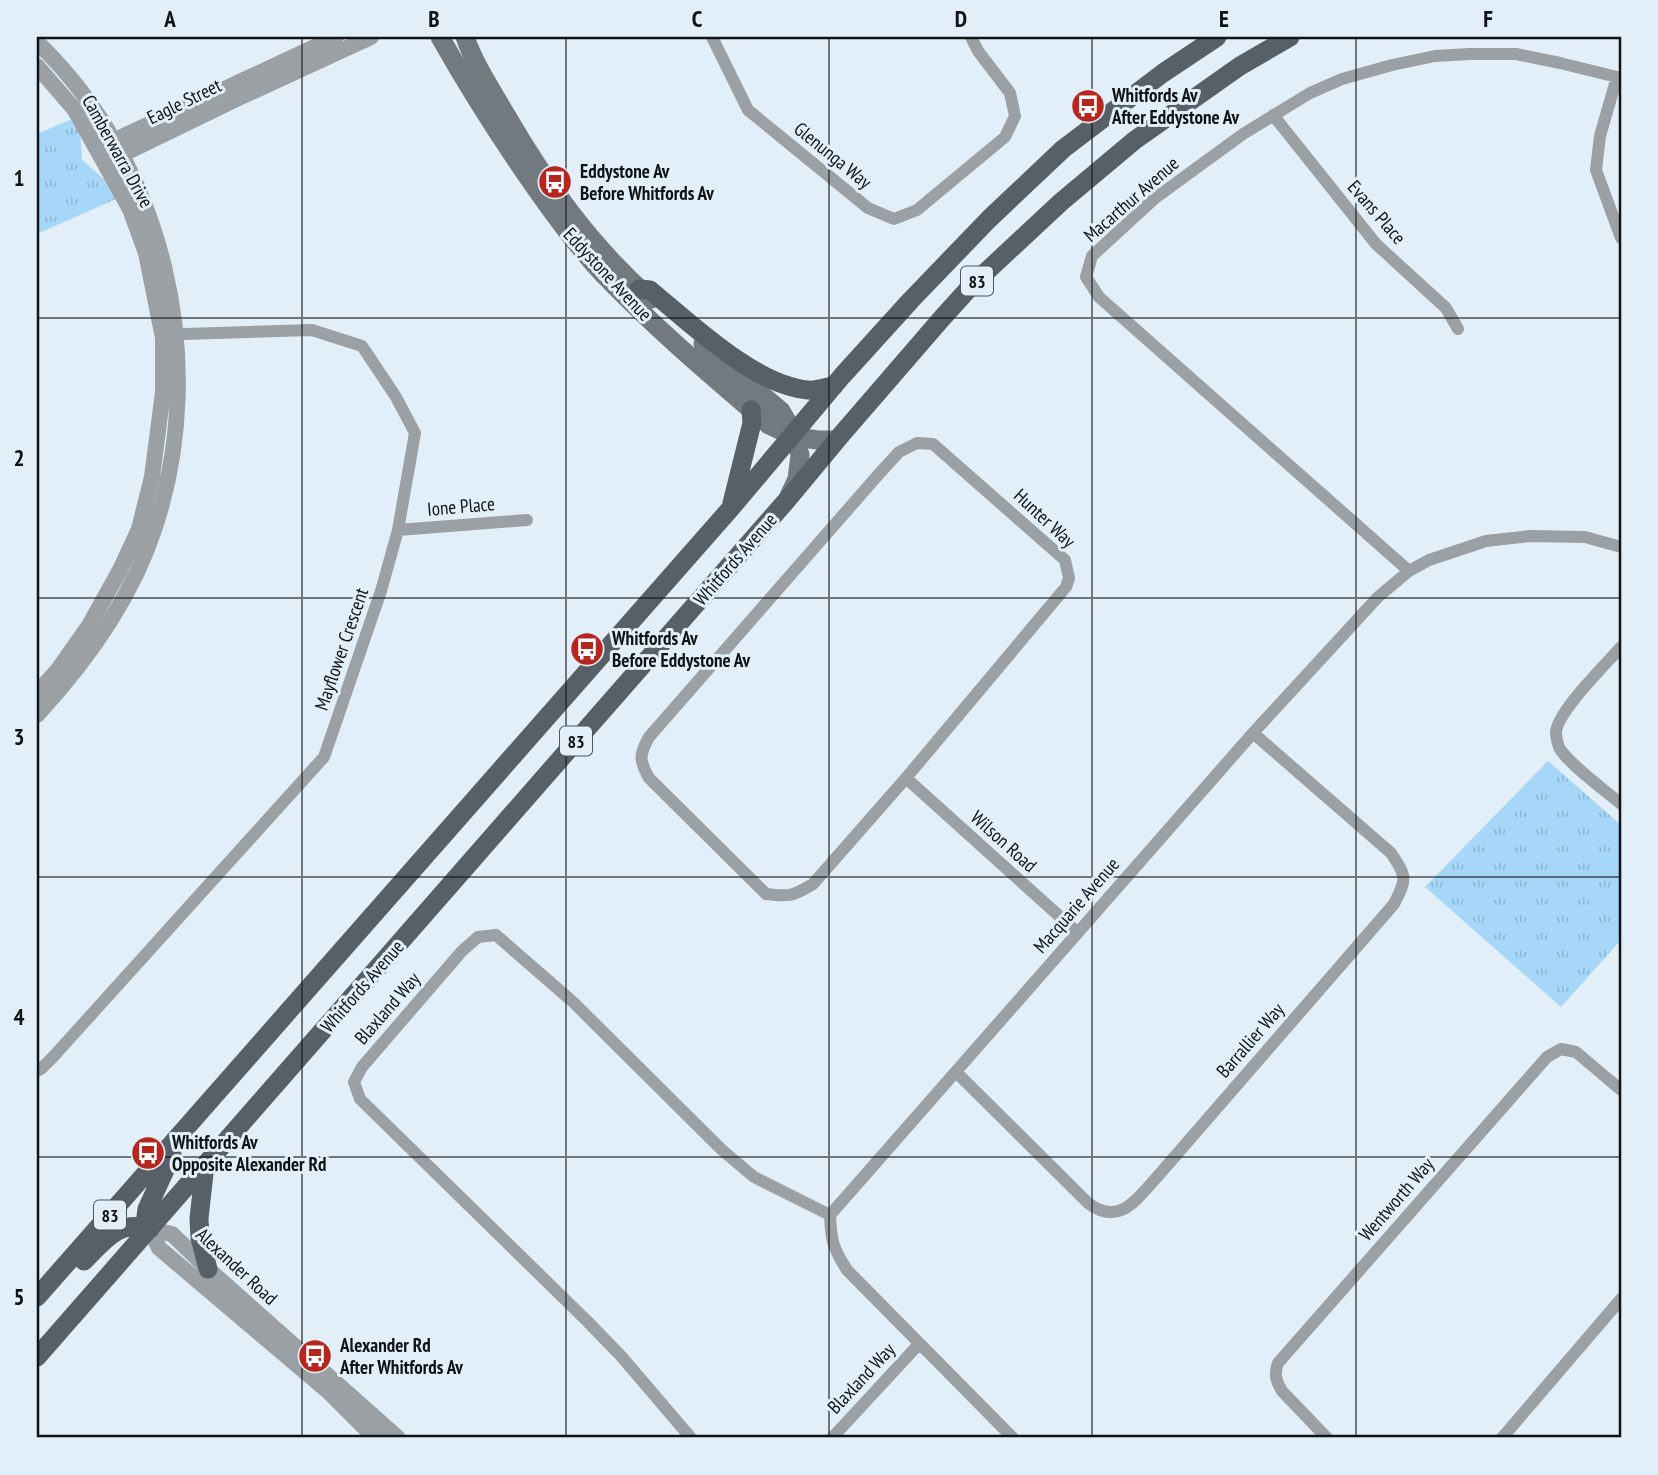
<svg xmlns="http://www.w3.org/2000/svg" width="1658" height="1475" font-family="'PT Sans Narrow',sans-serif">
<style>
.park{fill:url(#park-tufts)}
.lines{fill:none;stroke-linecap:round;stroke-linejoin:round}
.minor{stroke:#9aa0a3;stroke-width:12}
.tertiary{stroke:#9aa0a3;stroke-width:16}
.secondary{stroke:#727a80;stroke-width:19}
.primary{stroke:#576067;stroke-width:19}
.grid{fill:none;stroke:#0f1316;stroke-width:2;stroke-opacity:0.55}
.labels{text-anchor:middle;dominant-baseline:central;stroke-width:6;stroke-linejoin:round;paint-order:stroke}
.shield{fill:#e2eff9;stroke:#4e555a;stroke-width:2}
.shield-label{font-size:18px;font-weight:bold;fill:#0f1316}
.poi-label{font-size:19px;font-weight:bold;fill:#0f1316;stroke:#e2eff9;text-anchor:start}
.street-label{font-size:19px;fill:#0f1316;stroke:#e2eff9}
.neatline{fill:none;stroke:#0f1316;stroke-width:2.5}
.grid-label{font-size:23px;text-anchor:middle;font-weight:bold;fill:#0f1316}
</style>
<defs>
<pattern id="park-tufts" width="24" height="20" patternUnits="userSpaceOnUse" patternTransform="scale(1.75)"><rect width="24" height="20" fill="#a7d7f8"/><path d="M3 7l-1-3M5 7V3M7 7l1-3M15 17l-1-3M17 17v-4M19 17l1-3" fill="none" stroke="#8fb8d4"/></pattern>
</defs>
<rect width="100%" height="100%" fill="#e2eff9"/>
<path class="park" d="M 79,116 L 82,160 L 123,196 L 37,234 L 37,134 Z
M 1548,761 L 1621,825 L 1621,940 L 1561,1007 L 1425,887 Z"/>
<g class="lines">
<path class="minor" d="M 712,37 L 748,110 L 868,208 L 894,219 L 917,210 L 1005,137 L 1015,116 L 1010,93 L 978,51 L 971,37
M 1617,77 L 1600,136 L 1596,170 L 1621,238
M 1273,115 L 1376,244 L 1446,308 L 1458,329
M 917,443 L 933,444 L 1065,560 L 1069,578 L 1066,587 L 906,778 L 813,884 C 793,896 790,897 766,894 L 649,778 C 639,760 639,755 649,737 L 878,475 L 899,452 Z
M 398,530 L 527,520
M 1409,571 L 1099,297 L 1086,277 L 1092,256 L 1154,199 L 1243,134 L 1310,93 L 1342,79 L 1392,65 L 1435,56 L 1470,54 L 1516,54 L 1560,63 L 1621,78
M 1621,647 C 1606,664 1556,713 1556,733 C 1556,737 1558,746 1560,749 C 1570,765 1606,791 1621,804
M 906,778 L 1077,932
M 37,1071 L 41,1069 L 53,1057 L 324,757 L 381,591 L 398,530 L 415,433 L 396,397 L 362,346 L 312,330 L 184,334 L 170,337
M 956,1072 L 1088,1203 C 1119,1227 1137,1199 1157,1177 L 1394,904 C 1407,879 1407,877 1391,853 L 1253,733
M 691,1438 L 621,1356 L 587,1321 L 360,1099 L 354,1082 L 362,1067 L 462,951 L 478,937 L 496,935 L 573,1002 L 722,1150 L 754,1177 L 830,1215
M 832,1438 L 919,1344
M 1013,1438 L 847,1270 C 833,1248 831,1241 830,1215 L 1253,733 L 1378,597 L 1409,571 L 1429,560 L 1486,541 L 1530,536 L 1585,537 L 1621,547
M 1327,1438 L 1282,1391 C 1276,1381 1274,1374 1278,1363 L 1547,1057 L 1561,1049 L 1576,1052 L 1621,1090
M 1502,1438 L 1621,1299"/>
<path class="tertiary" d="M 37,42 C 164,164 210,360 155,527 C 132,598 87,661 37,715
M 37,66 L 75,110 L 130,209 L 146,253 L 163,338 L 163,392 L 152,477 L 139,529 L 120,570 L 90,624 L 57,671 L 37,693
M 107,148 L 114,141 L 128,134 L 336,37
M 114,155 L 121,155 L 232,101 L 371,37
M 150,1229 L 172,1234 L 208,1269 L 398,1438
M 150,1229 L 159,1248 L 330,1393 L 375,1438"/>
<path class="secondary" d="M 440,37 C 466,83 495,129 525,173 C 549,208 574,243 603,274 C 655,328 713,377 769,425 L 792,436 L 817,440 L 836,440
M 465,37 C 474,63 491,89 505,113 C 545,182 591,247 651,299
M 703,344 L 781,411 L 794,433 L 800,455 L 797,479 L 789,496"/>
<path class="primary" d="M 639,289 L 650,290 C 690,323 754,385 808,390 C 816,391 826,387 834,386
M 732,503 L 752,423 L 751,410
M 205,1165 L 199,1218 L 200,1238 L 208,1269
M 150,1229 L 146,1217 L 147,1209 L 172,1155
M 84,1261 C 104,1241 119,1219 150,1229
M 37,1297 L 731,508 L 842,376 L 911,300 L 989,219 L 1063,149 L 1163,73 L 1217,37
M 37,1357 L 787,500 L 841,435 L 943,317 L 972,285 L 1061,202 L 1135,140 L 1240,66 L 1290,37"/>
</g>
<path class="grid" d="M 302,37 L 302,1438M 566,37 L 566,1438M 829,37 L 829,1438M 1092,37 L 1092,1438M 1356,37 L 1356,1438M 37,318 L 1621,318M 37,598 L 1621,598M 37,877 L 1621,877M 37,1157 L 1621,1157"/>
<defs>
<g id="bus-disc" transform="scale(1.75)"><circle r="9.5" fill="#b5261e" stroke="#e2eff9"/><path d="M-5-6H5V4H4V6H2V4H-2V6H-4V4H-5ZM-3.5-4V0h7V-4ZM-3.5 1.2v1.5H-2V1.2ZM2 1.2v1.5H3.5V1.2Z" fill="#fff"/></g>
</defs>
<g fill-rule="evenodd">
<use href="#bus-disc" x="1088" y="106"/>
<use href="#bus-disc" x="555" y="182"/>
<use href="#bus-disc" x="587" y="649"/>
<use href="#bus-disc" x="148" y="1153"/>
<use href="#bus-disc" x="315" y="1356"/>
</g>
<g class="labels">
<g class="shield">
<rect x="961" y="266.5" width="32" height="29" rx="5"/>
<rect x="560" y="726.5" width="32" height="29" rx="5"/>
<rect x="94" y="1200.5" width="32" height="29" rx="5"/>
</g>
<g class="shield-label">
<text x="977" y="281">83</text>
<text x="576" y="741">83</text>
<text x="110" y="1215">83</text>
</g>
<g class="poi-label">
<text x="1112" y="95">Whitfords Av<tspan x="1112" dy="22">After Eddystone Av</tspan></text>
<text x="580" y="171">Eddystone Av<tspan x="580" dy="22">Before Whitfords Av</tspan></text>
<text x="612" y="638">Whitfords Av<tspan x="612" dy="22">Before Eddystone Av</tspan></text>
<text x="172" y="1142">Whitfords Av<tspan x="172" dy="22">Opposite Alexander Rd</tspan></text>
<text x="340" y="1345">Alexander Rd<tspan x="340" dy="22">After Whitfords Av</tspan></text>
</g>
<g class="street-label">
<text transform="translate(184 101) rotate(-26)">Eagle Street</text>
<text transform="translate(118 151) rotate(61)">Camberwarra Drive</text>
<text transform="translate(833 155) rotate(39)">Glenunga Way</text>
<text transform="translate(1131 199) rotate(-41)">Macarthur Avenue</text>
<text transform="translate(1377 212) rotate(49)">Evans Place</text>
<text transform="translate(608 274) rotate(47)">Eddystone Avenue</text>
<text transform="translate(461 506) rotate(-5)">Ione Place</text>
<text transform="translate(1045 518) rotate(43)">Hunter Way</text>
<text transform="translate(735 559) rotate(-49)">Whitfords Avenue</text>
<text transform="translate(341 649) rotate(-71)">Mayflower Crescent</text>
<text transform="translate(1004 841) rotate(42)">Wilson Road</text>
<text transform="translate(1076 905) rotate(-49)">Macquarie Avenue</text>
<text transform="translate(362 986) rotate(-49)">Whitfords Avenue</text>
<text transform="translate(387 1008) rotate(-49)">Blaxland Way</text>
<text transform="translate(1250 1040) rotate(-49)">Barrallier Way</text>
<text transform="translate(1396 1199) rotate(-49)">Wentworth Way</text>
<text transform="translate(237 1266) rotate(43)">Alexander Road</text>
<text transform="translate(861 1378) rotate(-47)">Blaxland Way</text>
</g>
</g>
<rect width="1658" height="1475" fill="none" stroke="#e2eff9" stroke-width="77"/>
<rect x="38" y="38" width="1582" height="1398" class="neatline"/>
<g class="grid-label">
<text x="170" y="27">A</text>
<text x="434" y="27">B</text>
<text x="697" y="27">C</text>
<text x="961" y="27">D</text>
<text x="1224" y="27">E</text>
<text x="1488" y="27">F</text>
<text x="19" y="186">1</text>
<text x="19" y="466">2</text>
<text x="19" y="745">3</text>
<text x="19" y="1025">4</text>
<text x="19" y="1305">5</text>
</g>
</svg>
